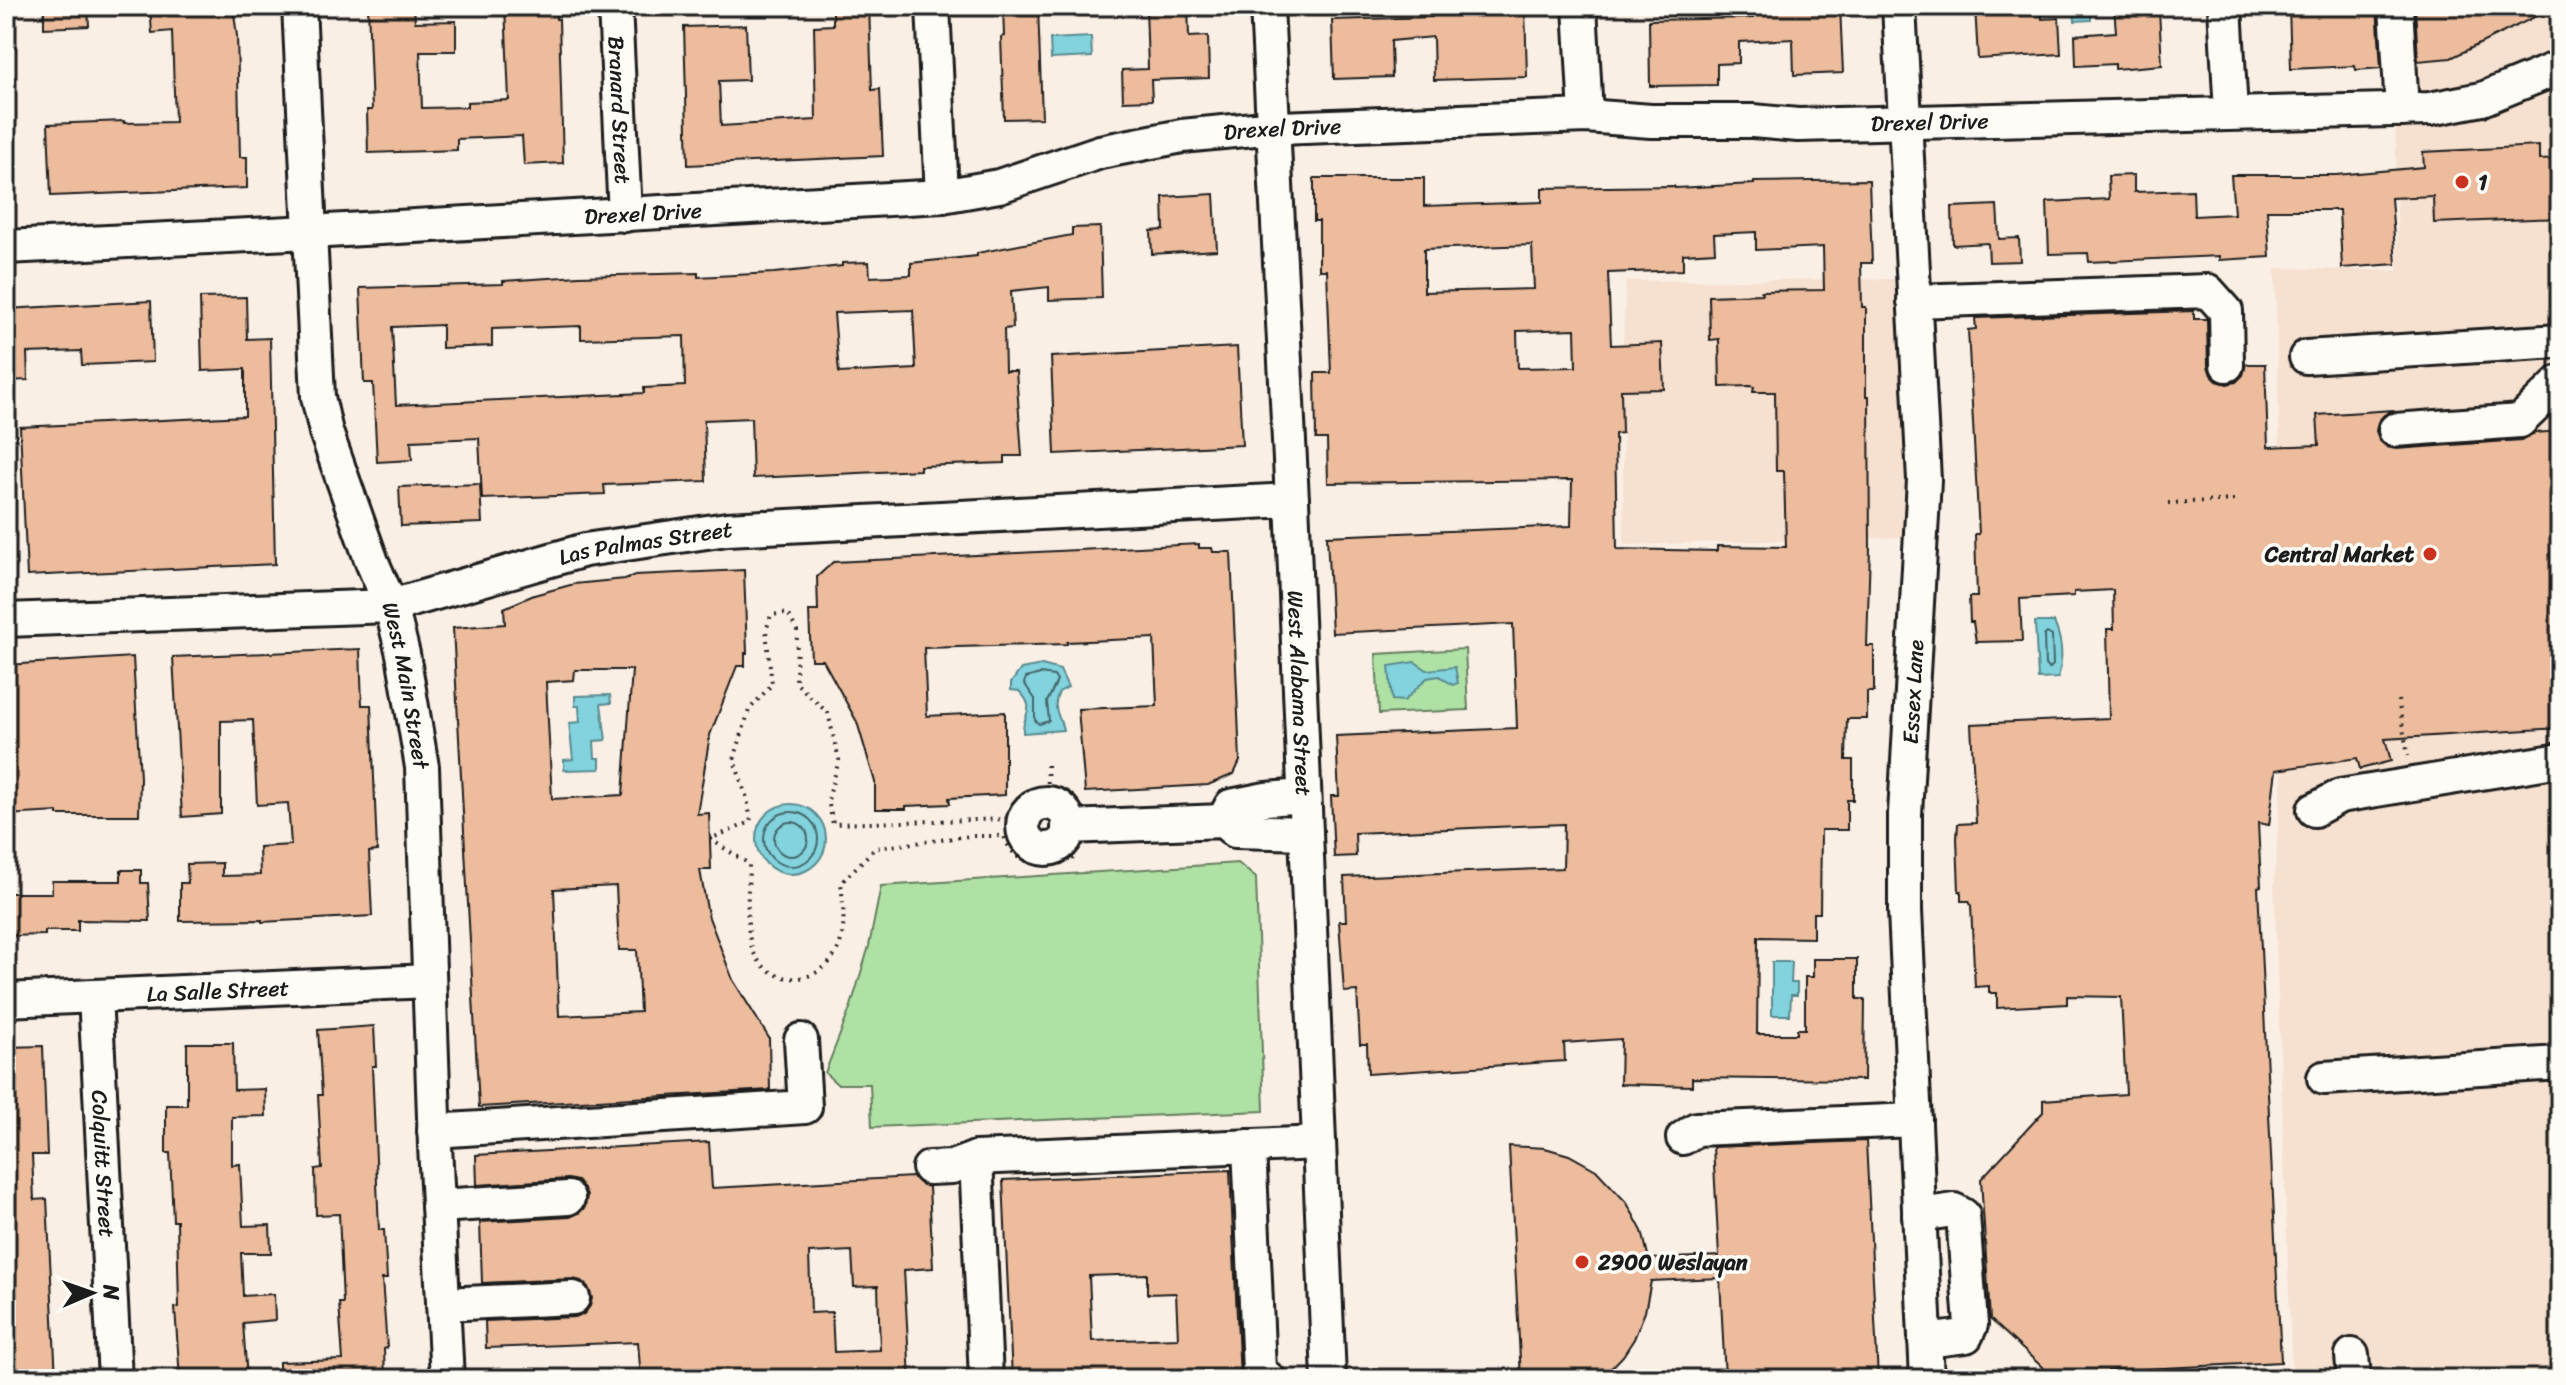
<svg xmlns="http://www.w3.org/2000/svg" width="2566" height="1385" font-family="Sriracha,sans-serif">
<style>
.built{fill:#f6e0cf}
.green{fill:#aee1a3;stroke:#657e60;stroke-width:2}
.water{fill:#82d3dd;stroke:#598a90;stroke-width:2}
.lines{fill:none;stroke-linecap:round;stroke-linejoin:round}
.shore{stroke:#456569;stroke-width:2}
.building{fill:#ecbc9d;stroke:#1c1c1c;stroke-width:2;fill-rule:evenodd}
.minor-casing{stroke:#1c1c1c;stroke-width:38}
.path{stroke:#1c1c1c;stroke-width:4;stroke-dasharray:2 6;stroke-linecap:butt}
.minor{stroke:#fdfcf7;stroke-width:32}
.poi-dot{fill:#c8321e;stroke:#fdfcf7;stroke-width:3}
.labels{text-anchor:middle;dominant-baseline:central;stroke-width:7;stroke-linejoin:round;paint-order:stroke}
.street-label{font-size:22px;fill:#1c1c1c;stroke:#fdfcf7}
.poi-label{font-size:22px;font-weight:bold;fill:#1c1c1c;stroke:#fdfcf7;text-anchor:start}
</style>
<rect width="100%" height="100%" fill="#faefe5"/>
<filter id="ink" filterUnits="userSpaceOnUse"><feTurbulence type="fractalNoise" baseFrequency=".0125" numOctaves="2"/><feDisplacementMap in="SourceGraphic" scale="16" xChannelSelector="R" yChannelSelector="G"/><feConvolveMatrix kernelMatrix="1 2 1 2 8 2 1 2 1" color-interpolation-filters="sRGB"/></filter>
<g filter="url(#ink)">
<path class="built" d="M 2390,6 L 2560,6 L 2560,1379 L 2292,1379 L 2274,882 L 2287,714 L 2275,268 L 2398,271 L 2395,99 Z
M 1899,279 L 1907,537 L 1624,545 L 1622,366 L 1626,281 Z"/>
<path class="green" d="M 1465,649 L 1468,710 L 1379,714 L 1376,654 Z
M 1238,863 L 1256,878 L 1264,1111 L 872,1127 L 870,1084 L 837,1084 L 825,1073 L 851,1006 L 869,946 L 881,886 Z"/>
<path class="water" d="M 2074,6 L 2091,6 L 2091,20 L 2075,21 Z
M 1091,37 L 1092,57 L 1051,59 L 1050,39 Z
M 2035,622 L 2054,622 C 2062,640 2064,658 2058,678 L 2038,679 Z
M 1415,662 L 1427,670 L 1455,667 L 1458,683 L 1453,685 L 1439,676 L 1427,678 L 1404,701 L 1392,700 L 1389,666 Z
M 1042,665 L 1060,670 L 1068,687 L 1059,692 C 1051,709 1060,715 1063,730 L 1023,733 C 1022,713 1038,710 1019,691 L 1011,690 L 1011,683 L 1021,669 Z
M 610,695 L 611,703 L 601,704 L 606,740 L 594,741 L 595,758 L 600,758 L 600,769 L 564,770 L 564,760 L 573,759 L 569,723 L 580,722 L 579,706 L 575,706 L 575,696 Z
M756 839a35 35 0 1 1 70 0a35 35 0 1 1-70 0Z
M 1772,962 L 1792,962 L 1791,983 L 1797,983 L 1797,995 L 1791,995 L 1790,1015 L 1772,1015 Z"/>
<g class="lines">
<path class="shore" d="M 2047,633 L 2052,636 L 2053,665 L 2049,669 L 2045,665 L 2044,636 Z
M 1040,674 L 1054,676 L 1057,681 L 1047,702 L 1049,721 L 1039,724 L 1035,720 L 1035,699 L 1024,683 L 1026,678 Z
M764 839a27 27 0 1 1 54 0a27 27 0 1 1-54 0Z
M774 839a17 17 0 1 1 34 0a17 17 0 1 1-34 0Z"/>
</g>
<path class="building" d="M 44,6 L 88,6 L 89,26 L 44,28 Z
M 177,6 L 233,6 L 237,36 L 240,157 L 247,157 L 247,188 L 51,196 L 48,124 L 124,121 L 124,123 L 175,122 L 172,31 L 152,33 L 150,8 Z
M 368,6 L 414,6 L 415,22 L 456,21 L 456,51 L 420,51 L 422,108 L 467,107 L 467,102 L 509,100 L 505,6 L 555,6 L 556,19 L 559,19 L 563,163 L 524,165 L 522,136 L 457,139 L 457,150 L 368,153 L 367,110 L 372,110 Z
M 833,6 L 869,6 L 872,90 L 880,89 L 883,156 L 688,165 L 684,27 L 746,25 L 748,80 L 719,81 L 721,126 L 816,120 L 814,26 L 833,25 Z
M 1003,6 L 1038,6 L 1042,118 L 1004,119 L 1001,37 L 1004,36 Z
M 1146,6 L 1188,6 L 1189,37 L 1208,36 L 1209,78 L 1151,80 L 1152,100 L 1123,101 L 1122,70 L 1148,69 Z
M 1525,6 L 1527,77 L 1434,80 L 1433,37 L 1391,41 L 1392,77 L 1334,79 L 1332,20 L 1432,17 L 1432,8 Z
M 1840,6 L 1843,73 L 1794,75 L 1793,39 L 1739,42 L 1739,63 L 1717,64 L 1717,85 L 1650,86 L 1649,20 L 1753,18 L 1753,8 Z
M 1975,6 L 2041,6 L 2042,19 L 2059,18 L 2061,54 L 1978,59 Z
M 2114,6 L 2143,6 L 2143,10 L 2159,10 L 2162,65 L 2115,69 L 2115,64 L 2076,66 L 2075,35 L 2116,32 Z
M 2289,6 L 2377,6 L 2381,68 L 2356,70 L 2355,66 L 2291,69 Z
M 2415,6 L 2557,6 L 2451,58 L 2418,61 Z
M 2539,146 L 2539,160 L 2560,159 L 2560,218 L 2434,223 L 2433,196 L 2391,198 L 2396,264 L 2342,268 L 2339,210 L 2267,210 L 2270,257 L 2219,260 L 2219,256 L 2089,262 L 2088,253 L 2049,254 L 2047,202 L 2109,199 L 2108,176 L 2134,175 L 2134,192 L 2193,190 L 2194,216 L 2234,214 L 2231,175 L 2336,175 L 2424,167 L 2423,152 Z
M 1314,178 L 1424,178 L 1424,206 L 1542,202 L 1542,188 L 1674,186 L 1675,188 L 1754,184 L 1754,182 L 1869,180 L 1872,263 L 1861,263 L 1862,307 L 1866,307 L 1866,396 L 1869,396 L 1870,548 L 1867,646 L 1874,646 L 1874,692 L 1867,692 L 1867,719 L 1847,719 L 1846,760 L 1853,760 L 1853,800 L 1847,800 L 1847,830 L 1821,830 L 1820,913 L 1813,913 L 1813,938 L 1758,937 L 1757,1034 L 1797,1034 L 1797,1029 L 1805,1029 L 1805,977 L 1813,977 L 1813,959 L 1857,959 L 1857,999 L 1865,999 L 1864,1080 L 1692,1078 L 1692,1086 L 1620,1084 L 1621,1039 L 1564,1043 L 1565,1061 L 1368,1074 L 1367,1044 L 1360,1044 L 1357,991 L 1344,992 L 1339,921 L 1346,921 L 1344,877 L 1563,868 L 1564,824 L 1355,833 L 1356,856 L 1334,857 L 1331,796 L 1339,796 L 1336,736 L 1517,728 L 1513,624 L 1332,633 L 1327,536 L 1571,526 L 1572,480 L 1328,483 L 1327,439 L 1316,439 L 1315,373 L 1331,373 L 1327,270 L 1319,270 L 1319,221 L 1314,221 ZM 1756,232 L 1756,250 L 1823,247 L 1824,290 L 1761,291 L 1762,294 L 1709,296 L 1710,340 L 1719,339 L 1720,387 L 1750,386 L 1754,387 L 1753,392 L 1775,392 L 1776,471 L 1784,471 L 1786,547 L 1717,546 L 1717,551 L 1617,549 L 1615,434 L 1622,433 L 1621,390 L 1664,389 L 1662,343 L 1611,345 L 1608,273 L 1683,270 L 1683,254 L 1715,252 L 1714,234 ZM 1532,245 L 1534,289 L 1424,292 L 1424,249 ZM 1575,329 L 1576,367 L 1518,368 L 1517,331 Z
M 1214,194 L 1217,250 L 1152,254 L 1151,231 L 1164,230 L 1163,197 Z
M 1997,205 L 1999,239 L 2019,238 L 2020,261 L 1989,262 L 1988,243 L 1953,245 L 1952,207 Z
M 1100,227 L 1102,298 L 1049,300 L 1049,287 L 1011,291 L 1013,328 L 1004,329 L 1005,371 L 1016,371 L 1022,456 L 1005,456 L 1005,463 L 920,466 L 920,470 L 753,478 L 751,418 L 704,420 L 706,481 L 604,485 L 605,494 L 482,499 L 479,438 L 411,441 L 412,460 L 377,462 L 373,383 L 364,383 L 360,288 L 503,284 L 503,281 L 579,276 L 698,273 L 698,277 L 774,273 L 842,266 L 842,263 L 869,262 L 870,277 L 911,275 L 911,263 L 977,256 L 977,253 L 1072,235 L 1072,228 ZM 913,310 L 916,369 L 839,373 L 834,313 ZM 442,325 L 442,348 L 492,346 L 492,329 L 581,326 L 581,339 L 684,336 L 685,386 L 644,388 L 644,393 L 396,405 L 392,327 Z
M 246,297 L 247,339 L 270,338 L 275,564 L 27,576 L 20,427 L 245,416 L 245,369 L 202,371 L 200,298 Z
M 151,301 L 153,362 L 82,365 L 81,351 L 27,353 L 28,380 L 6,381 L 6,309 Z
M 2194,311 L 2194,319 L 2207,319 L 2208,366 L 2211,375 L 2217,381 L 2227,384 L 2236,382 L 2243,375 L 2246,364 L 2265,364 L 2268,447 L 2319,445 L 2317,415 L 2394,410 L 2384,415 L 2378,422 L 2376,431 L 2380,441 L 2387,447 L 2396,449 L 2521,440 L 2535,433 L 2560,431 L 2560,728 L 2385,739 L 2391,761 L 2360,769 L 2357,758 L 2276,770 L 2269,825 L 2258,823 L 2261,886 L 2258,887 L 2281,1362 L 2108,1371 L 2108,1377 L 2055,1379 L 1990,1319 L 1981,1179 L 2043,1112 L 2043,1100 L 2126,1094 L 2121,997 L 2067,996 L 2067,1004 L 1997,1008 L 1997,993 L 1989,993 L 1989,986 L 1975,987 L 1971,906 L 1969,901 L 1961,901 L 1961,891 L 1959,891 L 1957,838 L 1958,824 L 1976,823 L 1971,724 L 2109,718 L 2107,629 L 2114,629 L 2113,590 L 2074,592 L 2074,596 L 2020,599 L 2022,641 L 1976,642 L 1973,622 L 1970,622 L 1969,597 L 1977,597 L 1975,534 L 1979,534 L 1968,330 L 1976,329 L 1975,318 Z
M 1237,347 L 1242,445 L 1055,454 L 1051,357 Z
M 480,484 L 482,523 L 401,526 L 399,487 Z
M 1199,544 L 1199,548 L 1212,548 L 1213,552 L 1231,552 L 1240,761 L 1234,774 L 1208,785 L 1085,792 L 1078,709 L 1157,706 L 1154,638 L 1067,642 L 1067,644 L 924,648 L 927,716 L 1005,712 L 1005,795 L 949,798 L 950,804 L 906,806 L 906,809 L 875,809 L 875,782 L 857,722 L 823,660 L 811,660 L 809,611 L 818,611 L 817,577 L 833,562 Z
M 744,570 L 747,653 L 745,653 L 745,666 L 737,666 L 710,735 L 697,814 L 709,813 L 711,870 L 700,870 L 708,915 L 733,980 L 769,1038 L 770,1090 L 479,1107 L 453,628 L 505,624 L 504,608 L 534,595 L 574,584 L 625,579 L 635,575 ZM 575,670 L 632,670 L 623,795 L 552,799 L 546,682 L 574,680 ZM 616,886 L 619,950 L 637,950 L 640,1012 L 559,1016 L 554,889 Z
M 360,649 L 362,705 L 371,705 L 377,851 L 369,852 L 372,916 L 262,922 L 262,920 L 180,921 L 180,883 L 188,883 L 187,864 L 222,863 L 222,876 L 260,875 L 259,847 L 291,845 L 288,803 L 257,805 L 253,720 L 221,721 L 221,814 L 182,817 L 173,657 Z
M 133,657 L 140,778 L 139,815 L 58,815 L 58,812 L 6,815 L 6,665 Z
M 121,870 L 141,870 L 141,883 L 148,883 L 150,921 L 78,920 L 78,931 L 45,931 L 45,935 L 6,936 L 6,893 L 52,893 L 52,881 L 121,881 Z
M 374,1026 L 376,1066 L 372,1066 L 379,1230 L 384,1230 L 387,1279 L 382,1279 L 387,1348 L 384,1349 L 385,1379 L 279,1379 L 279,1362 L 343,1360 L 339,1303 L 343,1303 L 339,1214 L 316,1215 L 315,1169 L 322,1168 L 318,1095 L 322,1095 L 318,1030 Z
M 187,1043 L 233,1043 L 234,1090 L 265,1089 L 266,1116 L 232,1117 L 232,1165 L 240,1164 L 243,1226 L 270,1225 L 271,1253 L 241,1253 L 243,1296 L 274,1294 L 275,1320 L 243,1323 L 247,1379 L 180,1379 L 175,1308 L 179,1307 L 177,1221 L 173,1221 L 170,1153 L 166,1153 L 166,1105 L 187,1105 Z
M 43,1046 L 47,1155 L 32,1155 L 34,1200 L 47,1199 L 56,1379 L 6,1379 L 6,1047 Z
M 1866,1141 L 1878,1379 L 1725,1379 L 1720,1278 L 1651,1281 L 1645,1312 L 1634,1339 L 1623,1356 L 1601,1379 L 1521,1379 L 1509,1146 L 1545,1148 L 1569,1155 L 1596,1170 L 1627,1203 L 1642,1231 L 1649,1259 L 1719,1256 L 1713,1147 Z
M 709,1142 L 712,1188 L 913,1177 L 920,1184 L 929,1187 L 933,1268 L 904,1270 L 910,1379 L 641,1379 L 638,1342 L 486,1348 L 485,1321 L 575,1317 L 584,1314 L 590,1306 L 592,1298 L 588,1287 L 581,1281 L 573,1279 L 482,1283 L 480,1222 L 570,1217 L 579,1213 L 585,1207 L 587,1196 L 583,1187 L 577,1181 L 568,1179 L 477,1185 L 476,1155 ZM 852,1251 L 854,1287 L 878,1286 L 880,1350 L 834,1352 L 832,1312 L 811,1313 L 809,1253 Z
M 1230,1170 L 1240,1379 L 1012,1379 L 1003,1180 ZM 1147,1274 L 1147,1294 L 1176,1293 L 1178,1338 L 1092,1341 L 1089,1276 Z"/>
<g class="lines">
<g class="minor-casing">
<g id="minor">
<path id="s1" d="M 299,6 L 318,397 L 326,432 L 372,562 L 391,606 L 403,654 L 422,767 L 435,1146 L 447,1379"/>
<path id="s2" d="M 615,6 L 625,215"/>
<path d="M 933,6 L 942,196"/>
<path id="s3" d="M 1267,6 L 1292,500 L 1329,1379"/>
<path d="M 1580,6 L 1586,116"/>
<path d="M 1899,6 L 1924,480 L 1905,814 L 1905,911 L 1927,1379"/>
<path d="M 2225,6 L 2231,113"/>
<path d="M 2396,6 L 2402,110"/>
<path id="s4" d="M 6,247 L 310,232 L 942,196 L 999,186 L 1100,152 L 1182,136 L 1254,129 L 1586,116 L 1651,121 L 1753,121 L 1798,125 L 2430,109 L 2482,99 L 2560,67"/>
<path d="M 1914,301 L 2208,291 L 2226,311 L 2227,365"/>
<path d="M 2306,357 L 2560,341"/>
<path d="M 2395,430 L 2520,421 L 2560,382"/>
<path id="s5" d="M 6,620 L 391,606 L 585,550 L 727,529 L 1292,500"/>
<circle cx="1046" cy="826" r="23"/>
<path d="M 2314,810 L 2340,796 L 2560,760"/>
<path d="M 1223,821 L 1231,806 L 1266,799 L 1304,796"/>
<path d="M 1068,827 L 1223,821 L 1235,831 L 1306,833"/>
<path id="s6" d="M 95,996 L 115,1379"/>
<path id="s7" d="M 6,1000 L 429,981"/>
<path d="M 2324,1078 L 2560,1063"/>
<path d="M 434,1131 L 805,1107 L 801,1040"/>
<path d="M 1683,1138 L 1696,1129 L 1915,1120"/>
<path d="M 1249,1146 L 1259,1371 L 1269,1379"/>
<path d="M 976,1158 L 986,1379"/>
<path d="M 929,1168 L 952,1167 L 976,1158 L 1319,1143"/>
<path d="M 438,1206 L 568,1198"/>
<path d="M 1919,1215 L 1954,1210 L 1963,1215 L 1971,1325 L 1966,1336 L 1925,1341"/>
<path d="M 443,1304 L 573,1298"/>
<path d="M 2352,1355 L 2354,1379"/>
</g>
</g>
<path class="path" d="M 2168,503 L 2236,500
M 2398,700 L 2408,756
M 1047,765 L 1048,789
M 1074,797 C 1042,787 1021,785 1006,819 L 833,824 L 828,800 L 839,760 L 828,713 L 796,683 L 797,631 L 788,613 L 771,615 L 766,631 L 772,684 L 749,710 L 734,760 L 747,798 L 751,822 L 710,839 L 749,864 C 749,889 743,935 756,957 C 777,989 821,983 837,951 C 847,931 843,904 841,883 L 875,848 L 970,836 L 1004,836 C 1015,870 1049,867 1077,857"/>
<use href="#minor" class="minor"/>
</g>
</g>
<g class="poi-dot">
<circle cx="2462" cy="182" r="8"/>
<circle cx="2430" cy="554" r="8"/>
<circle cx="1582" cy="1262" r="8"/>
</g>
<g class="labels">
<g class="street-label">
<text stroke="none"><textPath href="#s2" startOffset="104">Branard Street</textPath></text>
<text stroke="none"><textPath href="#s4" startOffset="1934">Drexel Drive</textPath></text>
<text stroke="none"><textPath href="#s4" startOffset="1286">Drexel Drive</textPath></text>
<text stroke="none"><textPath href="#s4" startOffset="638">Drexel Drive</textPath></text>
<text stroke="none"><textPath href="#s5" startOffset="648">Las Palmas Street</textPath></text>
<text stroke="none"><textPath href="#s1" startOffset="694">West Main Street</textPath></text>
<text stroke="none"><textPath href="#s3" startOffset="688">West Alabama Street</textPath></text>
<text transform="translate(1913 692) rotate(-87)">Essex Lane</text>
<text stroke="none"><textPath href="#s7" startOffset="212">La Salle Street</textPath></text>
<text stroke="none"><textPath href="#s6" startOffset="168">Colquitt Street</textPath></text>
</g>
<g class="poi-label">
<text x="2478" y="182">1</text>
<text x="2414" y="554" text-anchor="end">Central Market</text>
<text x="1598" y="1262">2900 Weslayan</text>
</g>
</g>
<rect width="2566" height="1385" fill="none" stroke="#fdfcf7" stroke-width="32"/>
<rect x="16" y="16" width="2534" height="1353" fill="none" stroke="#1c1c1c" stroke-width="3" filter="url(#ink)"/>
<g transform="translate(92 1293) rotate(88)" stroke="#fdfcf7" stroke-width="6" paint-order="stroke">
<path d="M0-6L14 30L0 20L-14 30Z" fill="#1c1c1c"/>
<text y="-12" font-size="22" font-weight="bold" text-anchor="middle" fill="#1c1c1c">N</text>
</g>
</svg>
